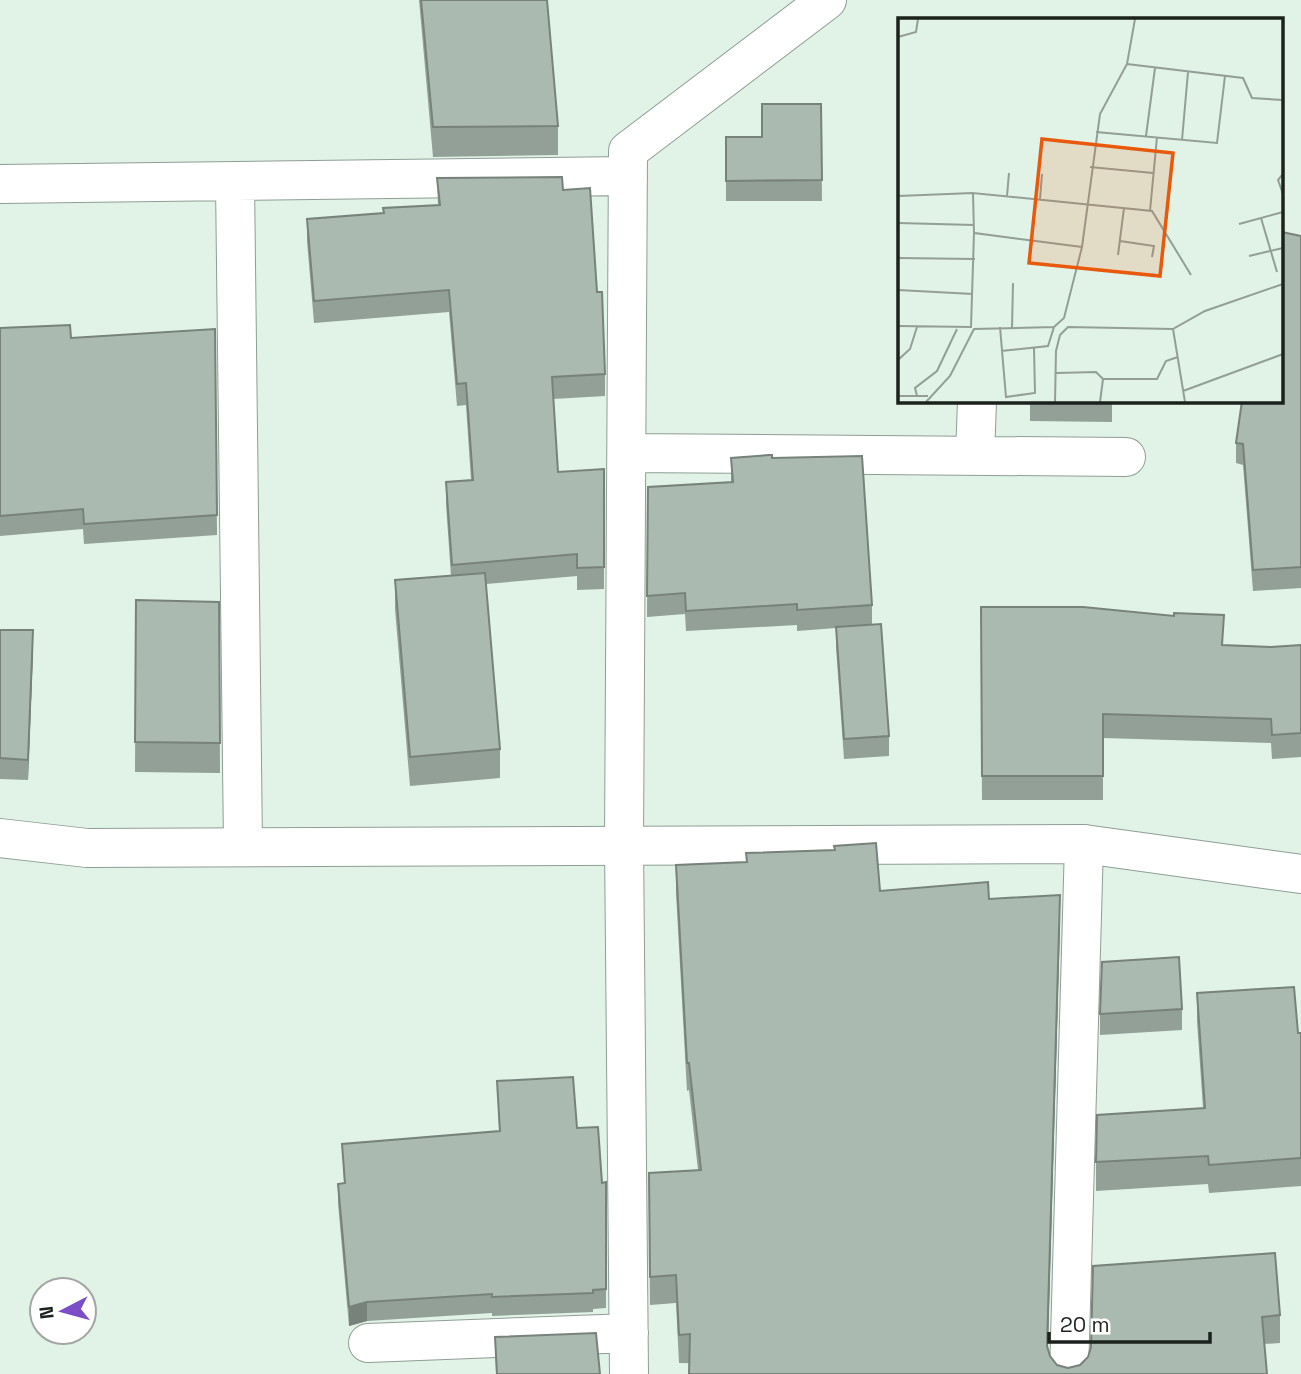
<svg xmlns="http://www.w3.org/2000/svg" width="1301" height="1374" font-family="'Space Grotesk',sans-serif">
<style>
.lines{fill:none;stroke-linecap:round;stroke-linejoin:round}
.street-casing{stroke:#8e9e95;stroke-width:40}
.secondary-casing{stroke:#8e9e95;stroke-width:40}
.street{stroke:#fff;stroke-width:38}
.secondary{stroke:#fff;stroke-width:38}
.wall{fill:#92a097}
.shaded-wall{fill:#77827b}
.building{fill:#aabab0;stroke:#77827b;stroke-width:2}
.inset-road{fill:none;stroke:#929e96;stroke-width:2}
.view{fill:#e8590c;fill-opacity:0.15;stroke:#e8590c;stroke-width:3.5}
.inset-edge{fill:none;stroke:#1b211d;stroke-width:3.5}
</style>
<rect width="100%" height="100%" fill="#e1f2e7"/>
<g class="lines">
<g class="street-casing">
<path id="street" d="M 235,181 L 243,846
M 0,184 L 628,176
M 627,453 L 1126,457
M 975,456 L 977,401
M 368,1343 L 629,1333
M 629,1374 L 624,844 L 628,151 L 827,0
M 1069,1374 L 1084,844"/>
</g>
<g class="secondary-casing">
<path id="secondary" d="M 0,838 L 87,848 L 1084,844 L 1301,874"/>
</g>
<use href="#street" class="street"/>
<use href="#secondary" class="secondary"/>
</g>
<path class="wall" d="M 419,0 L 547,0 L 558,126 L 558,155 L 433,157 Z
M 821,104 L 822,201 L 726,201 L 726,137 L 762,137 Z
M 437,178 L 563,190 L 597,292 L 605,374 L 605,396 L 553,399 L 558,472 L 604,469 L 604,589 L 577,590 L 577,576 L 486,584 L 500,749 L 500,778 L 410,786 L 395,609 L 395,580 L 451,576 L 446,504 L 446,482 L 471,480 L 466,405 L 457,406 L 449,312 L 314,323 L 307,241 L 307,219 L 383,213 L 438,205 Z
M 1301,236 L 1301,588 L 1253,591 L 1243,465 L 1236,463 L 1236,443 Z
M 0,328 L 71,338 L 215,329 L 217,535 L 84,544 L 83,529 L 0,536 Z
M 1030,401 L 1112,401 L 1112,422 L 1030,421 Z
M 731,458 L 772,458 L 872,605 L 872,624 L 889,736 L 889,756 L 844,759 L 836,647 L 836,628 L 797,631 L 797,625 L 686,631 L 685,614 L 647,617 L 648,487 L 731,482 Z
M 136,600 L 219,602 L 220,773 L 135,772 Z
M 981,607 L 1223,645 L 1271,647 L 1301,645 L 1301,757 L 1272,759 L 1271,743 L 1103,738 L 1103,800 L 982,800 Z
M 0,630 L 33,651 L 28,780 L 0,779 Z
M 676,865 L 880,891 L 989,899 L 1060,923 L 1048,1349 L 1050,1356 L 1057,1365 L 1068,1368 L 1080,1365 L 1088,1357 L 1091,1347 L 1093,1266 L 1280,1315 L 1280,1343 L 1264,1344 L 1267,1374 L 679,1363 L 676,1303 L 650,1305 L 649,1200 L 698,1170 L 689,1090 L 687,1091 L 676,893 Z
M 1197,993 L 1298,1033 L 1301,1033 L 1301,1186 L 1209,1193 L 1208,1184 L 1096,1191 L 1096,1162 L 1203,1108 L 1197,1021 Z
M 1182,1009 L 1182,1030 L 1100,1035 L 1100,1014 Z
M 497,1081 L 577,1128 L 602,1183 L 606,1182 L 606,1308 L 593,1309 L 593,1312 L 492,1316 L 492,1313 L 367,1321 L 349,1326 L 338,1203 L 338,1184 L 344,1183 L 342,1144 L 499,1131 Z
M 495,1337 L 600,1374 L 496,1374 Z"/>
<path class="shaded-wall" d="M 33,630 L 33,651 L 28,780 L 28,760 Z
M 1060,895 L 1060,923 L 1047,1373 L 1047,1346 Z
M 367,1302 L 367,1321 L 349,1326 L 349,1307 Z"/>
<path class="building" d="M 421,0 L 547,0 L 558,126 L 433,127 Z
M 762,104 L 821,104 L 822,180 L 726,181 L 726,137 L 762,137 Z
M 562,177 L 563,190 L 590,188 L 597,292 L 602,292 L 605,374 L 552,377 L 558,472 L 604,469 L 604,567 L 577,568 L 577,554 L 452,565 L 446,482 L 473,480 L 466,383 L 457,384 L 449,290 L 314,301 L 307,219 L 384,213 L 383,208 L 440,205 L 437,178 Z
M 1282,232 L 1301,236 L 1301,567 L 1253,570 L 1243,444 L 1236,443 L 1242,401 L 1282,401 Z
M 70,325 L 71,338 L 215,329 L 217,515 L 84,524 L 83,509 L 0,516 L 0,328 Z
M 1041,401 L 1112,401 L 1112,402 Z
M 769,455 L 772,455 L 772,458 L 862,456 L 872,605 L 797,610 L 797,604 L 686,611 L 685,593 L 647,596 L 648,487 L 733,482 L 731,458 Z
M 485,573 L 500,749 L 410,757 L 395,580 Z
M 136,600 L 219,602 L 220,743 L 135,742 Z
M 981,607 L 1083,607 L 1174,616 L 1174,613 L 1224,615 L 1222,645 L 1271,647 L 1301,645 L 1301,733 L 1272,735 L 1271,719 L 1103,714 L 1103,776 L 982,776 Z
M 881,624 L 889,736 L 844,739 L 836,627 Z
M 0,630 L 33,630 L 28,760 L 0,758 Z
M 876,843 L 880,891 L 988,882 L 989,899 L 1060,895 L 1047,1346 L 1050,1356 L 1057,1365 L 1068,1368 L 1080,1365 L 1088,1357 L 1091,1347 L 1093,1266 L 1275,1253 L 1280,1315 L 1262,1317 L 1267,1374 L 689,1374 L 690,1334 L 679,1335 L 676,1275 L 650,1277 L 649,1173 L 701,1170 L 689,1063 L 687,1063 L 676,865 L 747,862 L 746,853 L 835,850 L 834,846 Z
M 1179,957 L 1182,1009 L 1100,1014 L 1102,962 Z
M 1294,987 L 1298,1033 L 1301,1033 L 1301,1158 L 1209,1165 L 1208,1156 L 1096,1162 L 1097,1115 L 1205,1108 L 1197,993 Z
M 573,1077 L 577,1128 L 598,1127 L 602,1183 L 606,1182 L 606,1289 L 593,1290 L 593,1293 L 492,1297 L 492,1294 L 367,1302 L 349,1307 L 338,1184 L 345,1183 L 342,1144 L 500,1131 L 497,1081 Z
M 596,1333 L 600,1374 L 497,1374 L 495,1337 Z"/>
<g transform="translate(898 18)">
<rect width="385" height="385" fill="#e1f2e7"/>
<path class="inset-road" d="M 0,19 L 18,14 L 20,1M 229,46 L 345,60 L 354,80 L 385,82M 198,114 L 319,125 L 327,58M 248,118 L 257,50M 284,122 L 290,54M 192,149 L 255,155M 385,156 L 380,162 L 385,176M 0,178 L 75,175M 109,178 L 111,155M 142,181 L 144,156M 252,193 L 259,119M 363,200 L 379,254M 0,205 L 76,207M 341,206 L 385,194M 76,215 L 75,175 L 254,193 L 293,257M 222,223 L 256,228 L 254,239M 220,237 L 226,190M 351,238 L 385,230M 0,240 L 77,241M 0,272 L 75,276M 0,308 L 73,309 L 76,215 L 184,229M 102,309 L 108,379 L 137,375 L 136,330M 114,310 L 115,265M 103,333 L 150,328 L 156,309M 0,342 L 12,331 L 19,309M 158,355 L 198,354 L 205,361M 285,373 L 385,336M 0,378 L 30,378M 19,378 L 17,370 L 39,353 L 59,311M 28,384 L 52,358 L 76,311 L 156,309 L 166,300 L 184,229 L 202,96 L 229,46 L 237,1M 157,384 L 158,333 L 162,317 L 170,309 L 275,311M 202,384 L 205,361 L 259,361 L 268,343 L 280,339M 287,384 L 275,311 L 307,293 L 385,266"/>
<path class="view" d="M 144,121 L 275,135 L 262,258 L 131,245 Z"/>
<rect width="385" height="385" class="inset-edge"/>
</g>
<g transform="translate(63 1311) rotate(264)"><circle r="33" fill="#ffffff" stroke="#a4a6a5" stroke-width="2"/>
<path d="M0-5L12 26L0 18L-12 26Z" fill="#7b4ec7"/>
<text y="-10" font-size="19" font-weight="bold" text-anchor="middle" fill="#1b211d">N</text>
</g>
<path d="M1049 1332v10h161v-10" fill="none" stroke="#1b211d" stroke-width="3.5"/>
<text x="1060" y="1332" font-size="21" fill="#1b211d" stroke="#ffffff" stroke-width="5" paint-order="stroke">20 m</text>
</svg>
